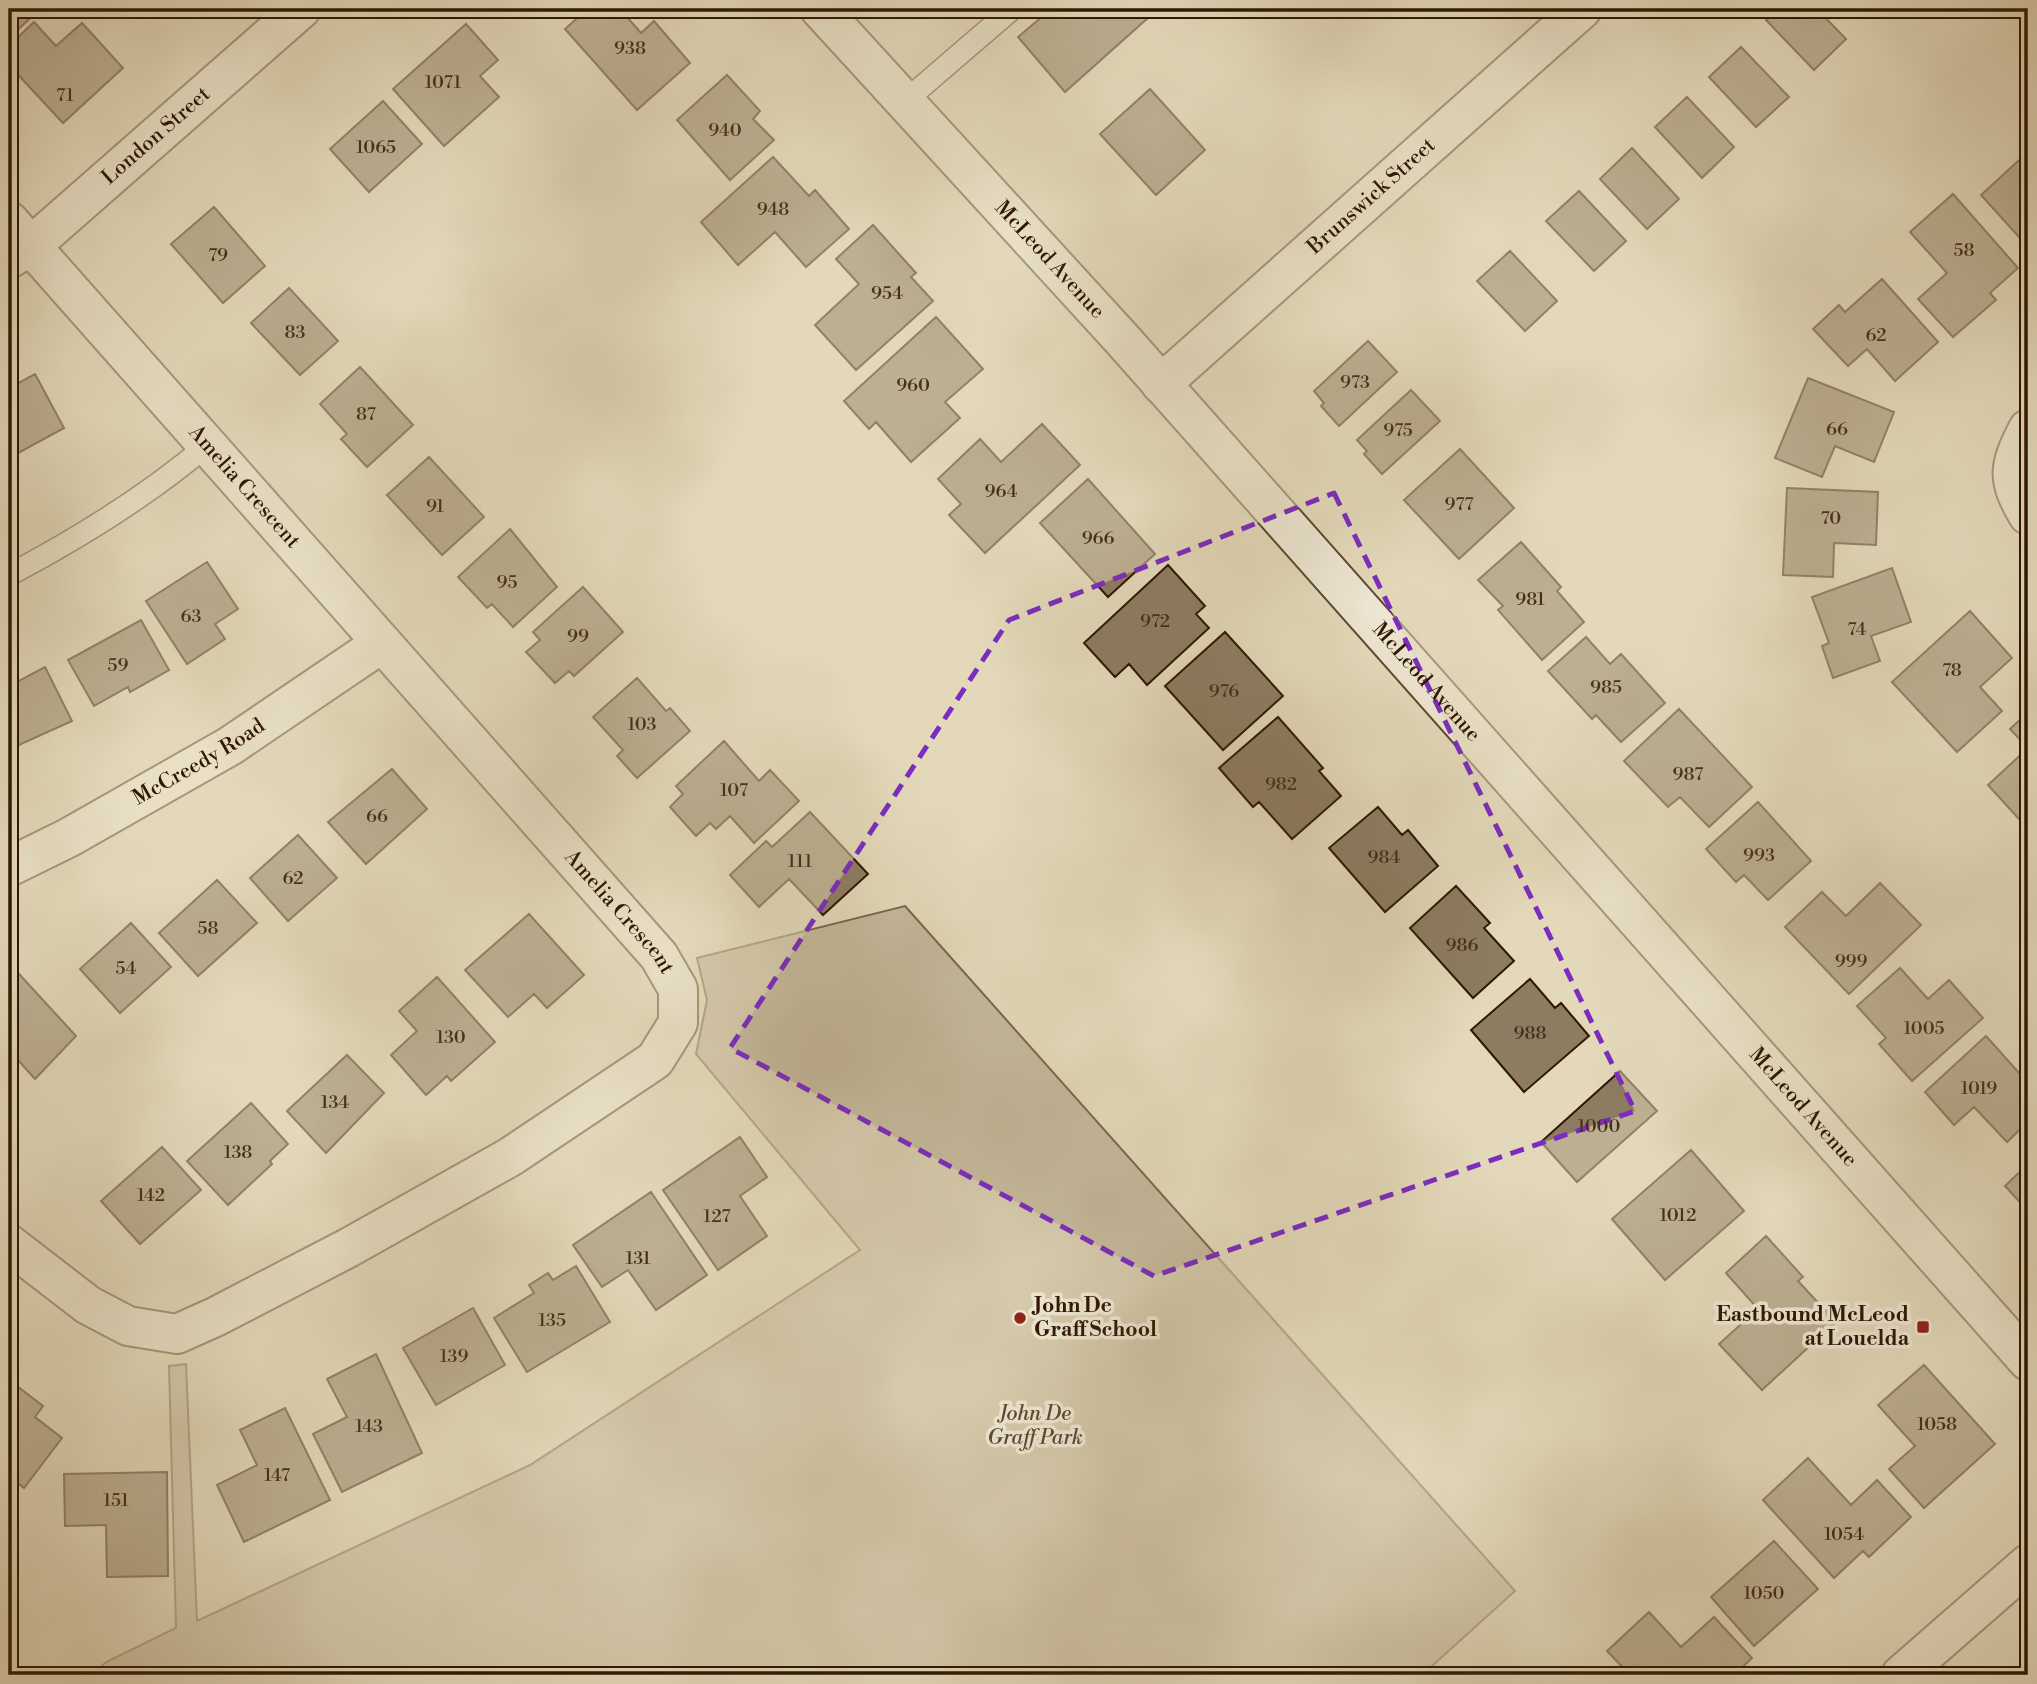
<svg xmlns="http://www.w3.org/2000/svg" width="2037" height="1684" font-family="'Libre Bodoni',serif">
<style>
.green{fill:#c4b89b;stroke:#7a684e;stroke-width:2}
.building{fill:#8d7c62;stroke:#2f1702;stroke-width:2}
.lines{fill:none;stroke-linecap:round;stroke-linejoin:round}
.service-casing{stroke:#5c4830;stroke-width:24}
.minor-casing{stroke:#5c4830;stroke-width:42}
.tertiary-casing{stroke:#5c4830;stroke-width:42}
.service{stroke:#ede6d2;stroke-width:21}
.minor{stroke:#ede6d2;stroke-width:38}
.tertiary{stroke:#ede6d2;stroke-width:38}
.marked{fill:none;stroke:#7b2cbf;stroke-width:5;stroke-dasharray:14 9;stroke-linejoin:round}
.poi-dot{fill:#8f2418;stroke:#ede6d2;stroke-width:2.5}
.labels{text-anchor:middle;dominant-baseline:central;stroke-width:7;stroke-linejoin:round;paint-order:stroke}
.number-label{font-size:18px;fill:#46301a}
.street-label{font-size:21px;fill:#2f1702;stroke:#ede6d2}
.poi-label{font-size:21px;font-weight:bold;fill:#2f1702;stroke:#ede6d2;text-anchor:start}
.park-label{font-size:21px;font-style:italic;fill:#5c4730;stroke:#ede6d2}
</style>
<rect width="100%" height="100%" fill="#e3d9ba"/>
<filter id="stains"><feTurbulence type="fractalNoise" baseFrequency=".00286" numOctaves="4"/><feColorMatrix values="0 0 0 0 .2 0 0 0 0 .09 0 0 0 0 .02 0 0 0 .5 -.17"/></filter>
<radialGradient id="worn" r=".72"><stop offset=".6" stop-color="#630" stop-opacity="0"/><stop offset="1" stop-color="#630" stop-opacity=".3"/></radialGradient>
<path class="green" d="M 905,906 L 1515,1591 L 1422,1675 L 89,1675 L 108,1661 L 176,1628 L 169,1366 L 186,1364 L 197,1621 L 530,1465 L 860,1250 L 696,1054 L 707,1000 L 697,958 Z"/>
<path class="building" d="M 9,9 L 40,9 L 9,38 Z
M 587,9 L 620,9 L 641,33 L 654,21 L 690,63 L 637,110 L 565,29 Z
M 1051,9 L 1158,9 L 1065,92 L 1018,37 Z
M 1778,9 L 1817,9 L 1846,39 L 1814,70 L 1766,20 Z
M 1859,9 L 1877,9 L 1867,18 Z
M 34,22 L 56,46 L 82,23 L 123,68 L 63,123 L 9,65 L 9,46 Z
M 466,24 L 498,60 L 480,76 L 499,97 L 444,146 L 393,89 Z
M 1741,47 L 1789,97 L 1756,127 L 1709,77 Z
M 727,75 L 760,111 L 753,119 L 774,140 L 730,180 L 677,120 Z
M 1150,89 L 1205,150 L 1156,195 L 1100,134 Z
M 1687,97 L 1734,147 L 1702,178 L 1655,127 Z
M 383,101 L 422,144 L 369,192 L 330,149 Z
M 1632,148 L 1679,199 L 1647,229 L 1600,179 Z
M 2028,152 L 2028,247 L 1981,195 Z
M 773,157 L 809,196 L 815,190 L 849,229 L 806,267 L 775,232 L 738,265 L 701,222 Z
M 1579,191 L 1626,241 L 1594,271 L 1546,221 Z
M 1953,194 L 2018,268 L 1990,293 L 1996,300 L 1953,337 L 1918,299 L 1947,273 L 1910,232 Z
M 214,207 L 265,266 L 223,303 L 171,244 Z
M 873,225 L 916,273 L 911,277 L 933,301 L 856,370 L 815,325 L 859,284 L 836,259 Z
M 1510,251 L 1557,301 L 1525,331 L 1477,281 Z
M 1882,279 L 1938,342 L 1895,381 L 1867,349 L 1848,366 L 1813,329 L 1839,305 L 1845,312 Z
M 289,288 L 338,341 L 300,375 L 251,323 Z
M 936,317 L 983,369 L 945,402 L 960,418 L 911,462 L 876,422 L 869,429 L 844,401 Z
M 1368,341 L 1397,372 L 1339,426 L 1321,406 L 1324,403 L 1314,391 Z
M 360,367 L 413,425 L 367,467 L 341,439 L 347,434 L 320,404 Z
M 35,374 L 64,428 L 9,458 L 9,388 Z
M 1808,378 L 1894,412 L 1874,462 L 1835,446 L 1822,477 L 1775,458 Z
M 1411,390 L 1440,421 L 1382,474 L 1364,454 L 1367,451 L 1357,440 Z
M 1042,424 L 1080,465 L 985,553 L 949,515 L 961,504 L 938,479 L 980,439 L 1001,462 Z
M 1460,449 L 1514,508 L 1459,559 L 1404,500 Z
M 429,457 L 484,517 L 442,555 L 387,495 Z
M 1088,479 L 1155,554 L 1108,597 L 1040,523 Z
M 1787,488 L 1878,492 L 1876,545 L 1834,543 L 1833,577 L 1783,575 Z
M 510,529 L 557,587 L 513,627 L 492,604 L 487,608 L 458,577 Z
M 1521,542 L 1561,587 L 1557,591 L 1584,622 L 1542,660 L 1498,610 L 1503,606 L 1478,580 Z
M 207,562 L 238,609 L 215,624 L 225,639 L 187,664 L 146,601 Z
M 1168,565 L 1205,606 L 1196,614 L 1209,628 L 1147,685 L 1129,664 L 1115,677 L 1084,643 Z
M 1892,568 L 1911,622 L 1871,636 L 1880,661 L 1833,678 L 1822,646 L 1829,643 L 1812,597 Z
M 583,587 L 623,632 L 574,676 L 569,671 L 555,683 L 526,652 L 540,640 L 533,632 Z
M 1970,611 L 2012,658 L 1980,687 L 2002,711 L 1957,752 L 1892,682 Z
M 141,620 L 169,670 L 130,692 L 128,687 L 94,706 L 68,660 Z
M 1225,632 L 1283,696 L 1223,750 L 1165,686 Z
M 1586,637 L 1610,664 L 1621,654 L 1665,703 L 1621,742 L 1596,715 L 1592,719 L 1548,671 Z
M 45,667 L 72,721 L 10,749 L 9,686 Z
M 637,678 L 666,711 L 670,708 L 690,731 L 637,778 L 617,756 L 623,750 L 593,717 Z
M 1679,709 L 1752,787 L 1709,827 L 1680,797 L 1668,807 L 1624,761 Z
M 2028,712 L 2028,829 L 1988,785 L 2028,748 L 2010,729 Z
M 1278,717 L 1323,768 L 1319,771 L 1341,796 L 1292,839 L 1259,802 L 1253,807 L 1219,768 Z
M 724,741 L 759,781 L 770,770 L 799,801 L 754,843 L 730,816 L 716,829 L 710,823 L 696,836 L 670,807 L 683,794 L 676,786 Z
M 392,769 L 427,809 L 366,864 L 328,822 Z
M 1758,802 L 1811,861 L 1768,900 L 1744,875 L 1736,882 L 1706,849 Z
M 1378,807 L 1402,835 L 1408,830 L 1438,866 L 1385,912 L 1329,848 Z
M 810,812 L 868,874 L 823,915 L 789,879 L 759,907 L 730,875 L 766,841 L 772,847 Z
M 298,835 L 337,878 L 288,921 L 250,878 Z
M 217,880 L 257,923 L 198,976 L 159,933 Z
M 1880,883 L 1921,925 L 1849,994 L 1785,927 L 1822,892 L 1846,916 Z
M 1456,886 L 1490,923 L 1484,928 L 1514,961 L 1473,998 L 1410,928 Z
M 529,914 L 584,975 L 547,1008 L 534,994 L 508,1017 L 465,970 Z
M 131,923 L 171,967 L 120,1013 L 80,969 Z
M 1900,968 L 1928,999 L 1949,980 L 1983,1018 L 1912,1081 L 1879,1044 L 1886,1038 L 1857,1006 Z
M 19,974 L 76,1036 L 35,1079 L 9,1050 L 9,983 Z
M 437,977 L 495,1042 L 451,1081 L 447,1076 L 426,1095 L 391,1055 L 417,1031 L 399,1011 Z
M 1530,979 L 1555,1008 L 1561,1003 L 1589,1036 L 1524,1092 L 1471,1030 Z
M 1986,1036 L 2028,1083 L 2028,1122 L 2007,1142 L 1974,1107 L 1954,1125 L 1925,1092 Z
M 347,1055 L 384,1093 L 326,1153 L 287,1111 Z
M 1620,1071 L 1657,1111 L 1577,1182 L 1541,1142 Z
M 251,1103 L 288,1144 L 270,1161 L 272,1164 L 228,1205 L 187,1161 Z
M 740,1137 L 767,1177 L 740,1196 L 767,1236 L 718,1270 L 663,1190 Z
M 162,1147 L 201,1190 L 140,1244 L 101,1201 Z
M 1691,1150 L 1744,1211 L 1665,1280 L 1612,1219 Z
M 2028,1164 L 2028,1211 L 2005,1186 Z
M 651,1192 L 707,1275 L 656,1310 L 628,1270 L 602,1287 L 573,1245 Z
M 1766,1236 L 1803,1277 L 1798,1281 L 1836,1322 L 1762,1390 L 1719,1344 L 1758,1309 L 1726,1273 Z
M 576,1266 L 610,1322 L 527,1372 L 494,1318 L 534,1293 L 529,1285 L 548,1273 L 553,1280 Z
M 473,1308 L 505,1365 L 436,1405 L 403,1348 Z
M 376,1354 L 422,1453 L 342,1492 L 313,1434 L 347,1417 L 327,1379 Z
M 1924,1365 L 1995,1444 L 1924,1508 L 1889,1469 L 1915,1446 L 1878,1405 Z
M 9,1380 L 43,1406 L 35,1417 L 62,1438 L 24,1488 L 9,1476 Z
M 285,1408 L 330,1500 L 244,1542 L 217,1485 L 257,1465 L 240,1430 Z
M 1808,1458 L 1851,1505 L 1877,1480 L 1911,1517 L 1869,1557 L 1863,1551 L 1834,1578 L 1763,1500 Z
M 167,1472 L 168,1576 L 107,1577 L 106,1525 L 65,1526 L 64,1474 Z
M 1774,1541 L 1818,1589 L 1754,1646 L 1711,1597 Z
M 1649,1612 L 1681,1647 L 1714,1617 L 1752,1658 L 1734,1675 L 1630,1675 L 1607,1651 Z"/>
<g class="lines">
<g class="service-casing">
<path id="service" d="M 904,102 L 1012,9
M 9,575 C 79,538 146,497 206,446"/>
</g>
<g class="minor-casing">
<g id="minor">
<path id="s1" d="M 9,221 L 659,956 L 678,989 L 678,1023 L 655,1060 L 510,1157 L 348,1248 L 215,1317 L 177,1334 L 128,1326 L 88,1305 L 9,1244"/>
<path id="s2" d="M 1161,384 L 1582,9"/>
<path d="M 2028,429 C 2009,466 2006,478 2028,515"/>
<path id="s3" d="M 9,867 L 68,838 L 230,746 L 382,643"/>
<path d="M 1901,1675 L 2028,1564"/>
</g>
</g>
<g class="tertiary-casing">
<g id="tertiary">
<path id="s4" d="M 820,9 L 1121,338 L 2028,1361"/>
<path id="s5" d="M 9,259 L 31,246 L 301,9"/>
</g>
</g>
<use href="#service" class="service"/>
<use href="#minor" class="minor"/>
<use href="#tertiary" class="tertiary"/>
</g>
<path d="M0 0H2037V1684H0ZM 1334,493 L 1635,1111 L 1154,1276 L 730,1048 L 1009,620 Z" fill="#e3d9ba" fill-opacity=".55" fill-rule="evenodd"/>
<path class="marked" d="M 1334,493 L 1635,1111 L 1154,1276 L 730,1048 L 1009,620 Z"/>
<g class="poi-dot">
<circle cx="1020" cy="1318" r="7"/>
<rect x="1916" y="1320" width="14" height="14" rx="3.5"/>
</g>
<g class="labels">
<g class="number-label">
<text x="630" y="48">938</text>
<text x="443" y="82">1071</text>
<text x="65" y="95">71</text>
<text x="725" y="130">940</text>
<text x="376" y="147">1065</text>
<text x="773" y="209">948</text>
<text x="1964" y="250">58</text>
<text x="218" y="255">79</text>
<text x="887" y="293">954</text>
<text x="295" y="332">83</text>
<text x="1876" y="335">62</text>
<text x="1355" y="382">973</text>
<text x="913" y="385">960</text>
<text x="366" y="414">87</text>
<text x="1837" y="429">66</text>
<text x="1398" y="430">975</text>
<text x="1001" y="491">964</text>
<text x="1459" y="504">977</text>
<text x="435" y="506">91</text>
<text x="1831" y="518">70</text>
<text x="1098" y="538">966</text>
<text x="507" y="582">95</text>
<text x="1530" y="599">981</text>
<text x="191" y="616">63</text>
<text x="1155" y="621">972</text>
<text x="1857" y="629">74</text>
<text x="578" y="636">99</text>
<text x="118" y="665">59</text>
<text x="1952" y="670">78</text>
<text x="1606" y="687">985</text>
<text x="1224" y="691">976</text>
<text x="642" y="724">103</text>
<text x="1688" y="774">987</text>
<text x="1281" y="784">982</text>
<text x="734" y="790">107</text>
<text x="377" y="816">66</text>
<text x="1759" y="855">993</text>
<text x="1384" y="857">984</text>
<text x="800" y="861">111</text>
<text x="293" y="878">62</text>
<text x="208" y="928">58</text>
<text x="1462" y="945">986</text>
<text x="1851" y="961">999</text>
<text x="126" y="968">54</text>
<text x="1924" y="1028">1005</text>
<text x="1530" y="1033">988</text>
<text x="451" y="1037">130</text>
<text x="1979" y="1088">1019</text>
<text x="335" y="1102">134</text>
<text x="1599" y="1126">1000</text>
<text x="238" y="1152">138</text>
<text x="151" y="1195">142</text>
<text x="1678" y="1215">1012</text>
<text x="717" y="1216">127</text>
<text x="638" y="1258">131</text>
<text x="552" y="1320">135</text>
<text x="454" y="1356">139</text>
<text x="1937" y="1424">1058</text>
<text x="369" y="1426">143</text>
<text x="277" y="1475">147</text>
<text x="116" y="1500">151</text>
<text x="1844" y="1534">1054</text>
<text x="1764" y="1593">1050</text>
</g>
<g class="street-label">
<text stroke="none"><textPath href="#s5" startOffset="192">London Street</textPath></text>
<text stroke="none"><textPath href="#s2" startOffset="282">Brunswick Street</textPath></text>
<text stroke="none"><textPath href="#s4" startOffset="340">McLeod Avenue</textPath></text>
<text stroke="none"><textPath href="#s1" startOffset="355">Amelia Crescent</textPath></text>
<text stroke="none"><textPath href="#s4" startOffset="906">McLeod Avenue</textPath></text>
<text stroke="none"><textPath href="#s3" startOffset="217">McCreedy Road</textPath></text>
<text stroke="none"><textPath href="#s1" startOffset="922">Amelia Crescent</textPath></text>
<text stroke="none"><textPath href="#s4" startOffset="1474">McLeod Avenue</textPath></text>
</g>
<g class="poi-label">
<text x="1034" y="1306">John De<tspan x="1034" dy="24">Graff School</tspan></text>
<text x="1909" y="1315" text-anchor="end">Eastbound McLeod<tspan x="1909" dy="24">at Louelda</tspan></text>
</g>
<g class="park-label">
<text x="1035" y="1414">John De<tspan x="1035" dy="24">Graff Park</tspan></text>
</g>
</g>
<rect width="2037" height="1684" fill="none" stroke="#e3d9ba" stroke-width="35"/>
<rect x="10" y="10" width="2016" height="1663" fill="none" stroke="#2f1702" stroke-width="3.5"/>
<rect x="18" y="18" width="2002" height="1649" fill="none" stroke="#2f1702" stroke-width="2"/>
<rect width="100%" height="100%" filter="url(#stains)"/>
<rect width="100%" height="100%" fill="url(#worn)"/>
</svg>
